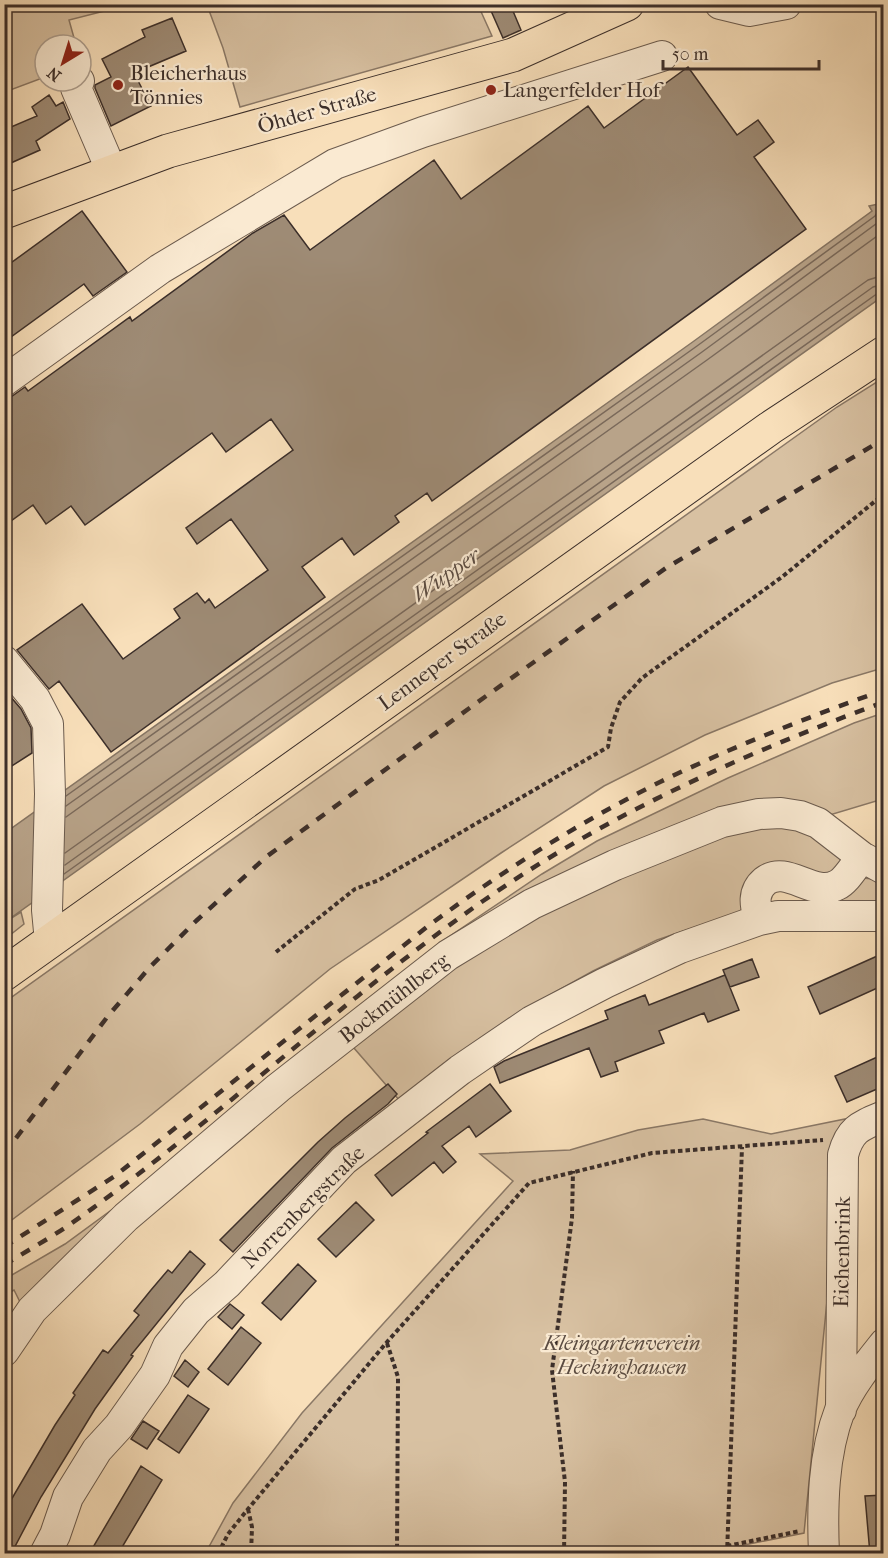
<svg xmlns="http://www.w3.org/2000/svg" width="888" height="1558" font-family="'IM FELL French Canon',serif">
<style>
.green{fill:#d8c1a2;stroke:#8a7866;stroke-width:1.5}
.water{fill:#b8a389;stroke:#867563;stroke-width:1.5}
.lines{fill:none;stroke-linecap:round;stroke-linejoin:round}
.shore{stroke:#7a695a;stroke-width:1.5}
.building{fill:#9e8b75;stroke:#3c2f2a;stroke-width:1.5}
.minor-casing{stroke:#6b5b4e;stroke-width:32}
.major-casing{stroke:#3c2f2a;stroke-width:35}
.path{stroke:#3c2f2a;stroke-width:4;stroke-dasharray:4.5 3;stroke-linecap:butt}
.minor{stroke:#faead2;stroke-width:30}
.major{stroke:#f8dfba;stroke-width:33}
.rail{stroke:#3c2f2a;stroke-width:4.5;stroke-dasharray:10 10;stroke-linecap:butt}
.poi-dot{fill:#8f2418;stroke:#faead2;stroke-width:2}
.labels{text-anchor:middle;dominant-baseline:central;stroke-width:4.5;stroke-linejoin:round;paint-order:stroke}
.poi-label{font-size:21px;fill:#3c2f2a;stroke:#faead2;text-anchor:start}
.street-label{font-size:21px;fill:#3c2f2a;stroke:#faead2}
.park-label{font-size:21px;font-style:italic;fill:#5b4c42;stroke:#faead2}
.water-label{font-size:22px;font-style:italic;fill:#5b4c42;stroke:#faead2}
</style>
<rect width="100%" height="100%" fill="#f8dfba"/>
<filter id="stains"><feTurbulence type="fractalNoise" baseFrequency=".00333" numOctaves="4"/><feColorMatrix values="0 0 0 0 .2 0 0 0 0 .09 0 0 0 0 .02 0 0 0 .5 -.17"/></filter>
<radialGradient id="worn" r=".72"><stop offset=".6" stop-color="#630" stop-opacity="0"/><stop offset="1" stop-color="#630" stop-opacity=".3"/></radialGradient>
<path class="green" d="M 4,5 L 5,4 L 128,5 L 69,20 L 76,45 L 45,45 L 45,77 L 5,92 Z
M 207,5 L 478,5 L 492,36 L 240,107 L 223,48 Z
M 883,378 L 883,668 L 832,683 L 705,735 L 604,786 L 501,853 L 330,969 L 140,1124 L 5,1225 L 5,1002 L 837,407 Z
M 883,713 L 883,799 L 823,817 L 782,805 L 438,944 L 542,874 L 597,841 L 728,778 L 854,723 Z
M 765,821 L 831,840 L 845,867 L 833,878 L 799,867 L 737,913 L 657,940 L 593,971 L 532,1005 L 400,1101 L 347,1040 L 410,991 L 601,880 Z
M 863,878 L 883,880 L 883,909 L 812,906 Z
M 21,912 L 24,924 L 5,939 L 5,922 Z
M 703,1119 L 771,1134 L 845,1119 L 804,1533 L 734,1547 L 734,1554 L 205,1554 L 233,1503 L 302,1413 L 513,1181 L 480,1154 L 570,1150 L 638,1130 Z
M 155,1178 L 22,1306 L 14,1290 L 5,1295 L 5,1279 L 65,1244 Z"/>
<path class="water" d="M 883,203 L 883,296 L 5,922 L 5,833 L 694,341 L 872,211 L 869,206 Z"/>
<g class="lines">
<path class="shore" d="M 66,796 L 697,346 L 875,216 L 879,210 L 884,209
M 66,806 L 702,352 L 884,218
M 66,817 L 707,360 L 884,231
M 65,853 L 868,280 L 884,275
M 65,865 L 873,287 L 884,284
M 64,874 L 878,293 L 884,292"/>
</g>
<path class="building" d="M 488,4 L 510,4 L 521,30 L 503,38 Z
M 172,18 L 186,51 L 134,73 L 151,106 L 111,126 L 95,88 L 95,85 L 111,77 L 102,59 L 145,37 L 142,30 Z
M 688,67 L 737,135 L 758,120 L 774,142 L 754,157 L 806,229 L 432,501 L 427,493 L 395,516 L 399,522 L 354,555 L 342,538 L 302,567 L 325,597 L 111,752 L 59,681 L 49,689 L 17,650 L 82,604 L 123,659 L 180,618 L 174,609 L 197,593 L 205,603 L 209,599 L 215,608 L 268,570 L 231,519 L 197,544 L 186,528 L 293,450 L 271,419 L 226,452 L 212,433 L 85,525 L 71,506 L 46,524 L 33,505 L 4,526 L 4,402 L 25,387 L 28,391 L 130,317 L 132,321 L 253,233 L 284,215 L 310,250 L 434,160 L 461,199 L 588,106 L 604,128 Z
M 49,95 L 56,106 L 63,102 L 70,119 L 36,141 L 40,150 L 4,166 L 4,130 L 37,116 L 32,107 Z
M 82,211 L 127,272 L 93,296 L 84,284 L 4,342 L 4,268 Z
M 4,689 L 21,709 L 31,728 L 32,753 L 4,771 Z
M 884,953 L 884,985 L 820,1014 L 808,987 Z
M 752,959 L 759,977 L 730,987 L 723,970 Z
M 725,975 L 739,1010 L 708,1022 L 704,1013 L 659,1031 L 664,1043 L 615,1062 L 618,1071 L 601,1077 L 589,1048 L 500,1083 L 494,1067 L 504,1061 L 608,1019 L 605,1011 L 645,995 L 649,1005 Z
M 884,1054 L 884,1086 L 847,1102 L 835,1076 Z
M 388,1084 L 397,1094 L 388,1104 L 332,1148 L 233,1252 L 220,1240 L 318,1142 L 345,1118 Z
M 490,1084 L 511,1111 L 476,1137 L 469,1126 L 442,1146 L 456,1162 L 443,1173 L 434,1162 L 392,1196 L 375,1175 L 428,1133 L 426,1132 Z
M 356,1202 L 374,1220 L 336,1257 L 318,1239 Z
M 190,1251 L 205,1264 L 131,1355 L 133,1356 L 95,1409 L 41,1497 L 11,1554 L 4,1554 L 4,1512 L 55,1425 L 75,1395 L 73,1393 L 103,1350 L 108,1353 L 139,1315 L 134,1311 L 151,1290 L 168,1270 L 172,1273 Z
M 298,1264 L 316,1281 L 281,1320 L 262,1303 Z
M 230,1304 L 244,1315 L 232,1329 L 218,1317 Z
M 241,1327 L 261,1343 L 228,1385 L 208,1369 Z
M 185,1360 L 199,1372 L 188,1387 L 174,1376 Z
M 188,1395 L 209,1409 L 179,1453 L 158,1439 Z
M 143,1421 L 159,1431 L 147,1449 L 131,1439 Z
M 141,1466 L 162,1480 L 118,1554 L 89,1554 Z
M 884,1495 L 884,1554 L 870,1554 L 865,1496 Z"/>
<g class="lines">
<g class="minor-casing">
<path id="minor" d="M 720,4 L 749,11 L 786,4
M 79,81 L 76,88 L 112,172
M 4,381 L 160,269 L 335,164 L 423,132 L 662,56
M 4,661 L 35,699 L 48,724 L 50,794 L 47,910 L 50,942
M 759,920 C 755,905 752,892 765,881 C 787,864 813,898 837,885 C 846,881 855,865 862,857
M 4,1351 L 32,1310 L 126,1217 L 278,1088 L 448,955 L 532,904 L 615,865 L 722,822 L 759,814 L 781,813 L 800,816 L 818,823 L 862,857 L 884,869
M 841,1410 L 843,1155 C 850,1129 860,1126 884,1116
M 45,1554 L 55,1535 L 68,1497 L 97,1450 L 119,1426 L 155,1375 L 168,1346 L 196,1311 L 227,1284 L 344,1160 L 460,1070 L 532,1021 L 605,983 L 680,948 L 759,920 L 778,916 L 884,916
M 824,1554 C 822,1507 823,1454 840,1410 C 850,1386 868,1364 884,1344"/>
</g>
<g class="major-casing">
<path id="major" d="M 4,212 L 168,151 L 513,55 L 627,4
M 4,974 L 770,428 L 884,353"/>
</g>
<path class="path" d="M 276,952 L 355,889 L 379,880 L 608,747 L 611,728 L 620,702 L 642,678 L 782,577 L 884,494
M 387,1343 L 398,1377 L 397,1554
M 248,1509 L 252,1527 L 251,1554
M 727,1546 L 800,1531
M 218,1554 L 228,1534 L 248,1509 L 387,1342 L 529,1183 L 652,1153 L 823,1140
M 564,1554 L 565,1482 L 552,1370 L 572,1218 L 573,1171
M 727,1554 L 742,1147"/>
<use href="#minor" class="minor"/>
<use href="#major" class="major"/>
<path class="rail" d="M 4,1154 L 108,1016 L 150,967 L 196,921 L 266,857 L 475,704 L 666,568 L 884,439
M 4,1247 L 115,1176 L 428,926 C 501,872 578,823 660,782 C 732,747 808,717 884,690
M 4,1265 C 27,1251 50,1238 72,1223 C 214,1123 340,1001 483,901 C 606,815 743,754 884,702"/>
</g>
<g class="poi-dot">
<circle cx="118" cy="85" r="6"/>
<circle cx="491" cy="90" r="6"/>
</g>
<g class="labels">
<g class="poi-label">
<text x="130" y="73">Bleicherhaus<tspan x="130" dy="24">Tönnies</tspan></text>
<text x="503" y="90">Langerfelder Hof</text>
</g>
<g class="street-label">
<text transform="translate(317 110) rotate(-16)">Öhder Straße</text>
<text transform="translate(442 661) rotate(-36)">Lenneper Straße</text>
<text transform="translate(394 998) rotate(-38)">Bockmühlberg</text>
<text transform="translate(303 1207) rotate(-45)">Norrenbergstraße</text>
<text transform="translate(842 1252) rotate(-89)">Eichenbrink</text>
</g>
<g class="park-label">
<text x="622" y="1343">Kleingartenverein<tspan x="622" dy="24">Heckinghausen</tspan></text>
</g>
<g class="water-label">
<text transform="translate(446 575) rotate(-35)">Wupper</text>
</g>
</g>
<rect width="888" height="1558" fill="none" stroke="#f8dfba" stroke-width="24"/>
<rect x="6" y="6" width="876" height="1546" fill="none" stroke="#3c2f2a" stroke-width="3"/>
<rect x="12" y="12" width="864" height="1534" fill="none" stroke="#3c2f2a" stroke-width="1.5"/>
<g transform="translate(63 63) rotate(218)"><circle r="28" fill="#faead2" stroke="#ae9f8f" stroke-width="1.5"/>
<path d="M0-4.5L10 22L0 15L-10 22Z" fill="#8f2418"/>
<text y="-9" font-size="16" font-weight="bold" text-anchor="middle" fill="#3c2f2a">N</text>
</g>
<path d="M663 60v9h156v-9" fill="none" stroke="#3c2f2a" stroke-width="3"/>
<text x="672" y="60" font-size="18" fill="#3c2f2a" stroke="#faead2" stroke-width="4.5" paint-order="stroke">50 m</text>
<rect width="100%" height="100%" filter="url(#stains)"/>
<rect width="100%" height="100%" fill="url(#worn)"/>
</svg>
